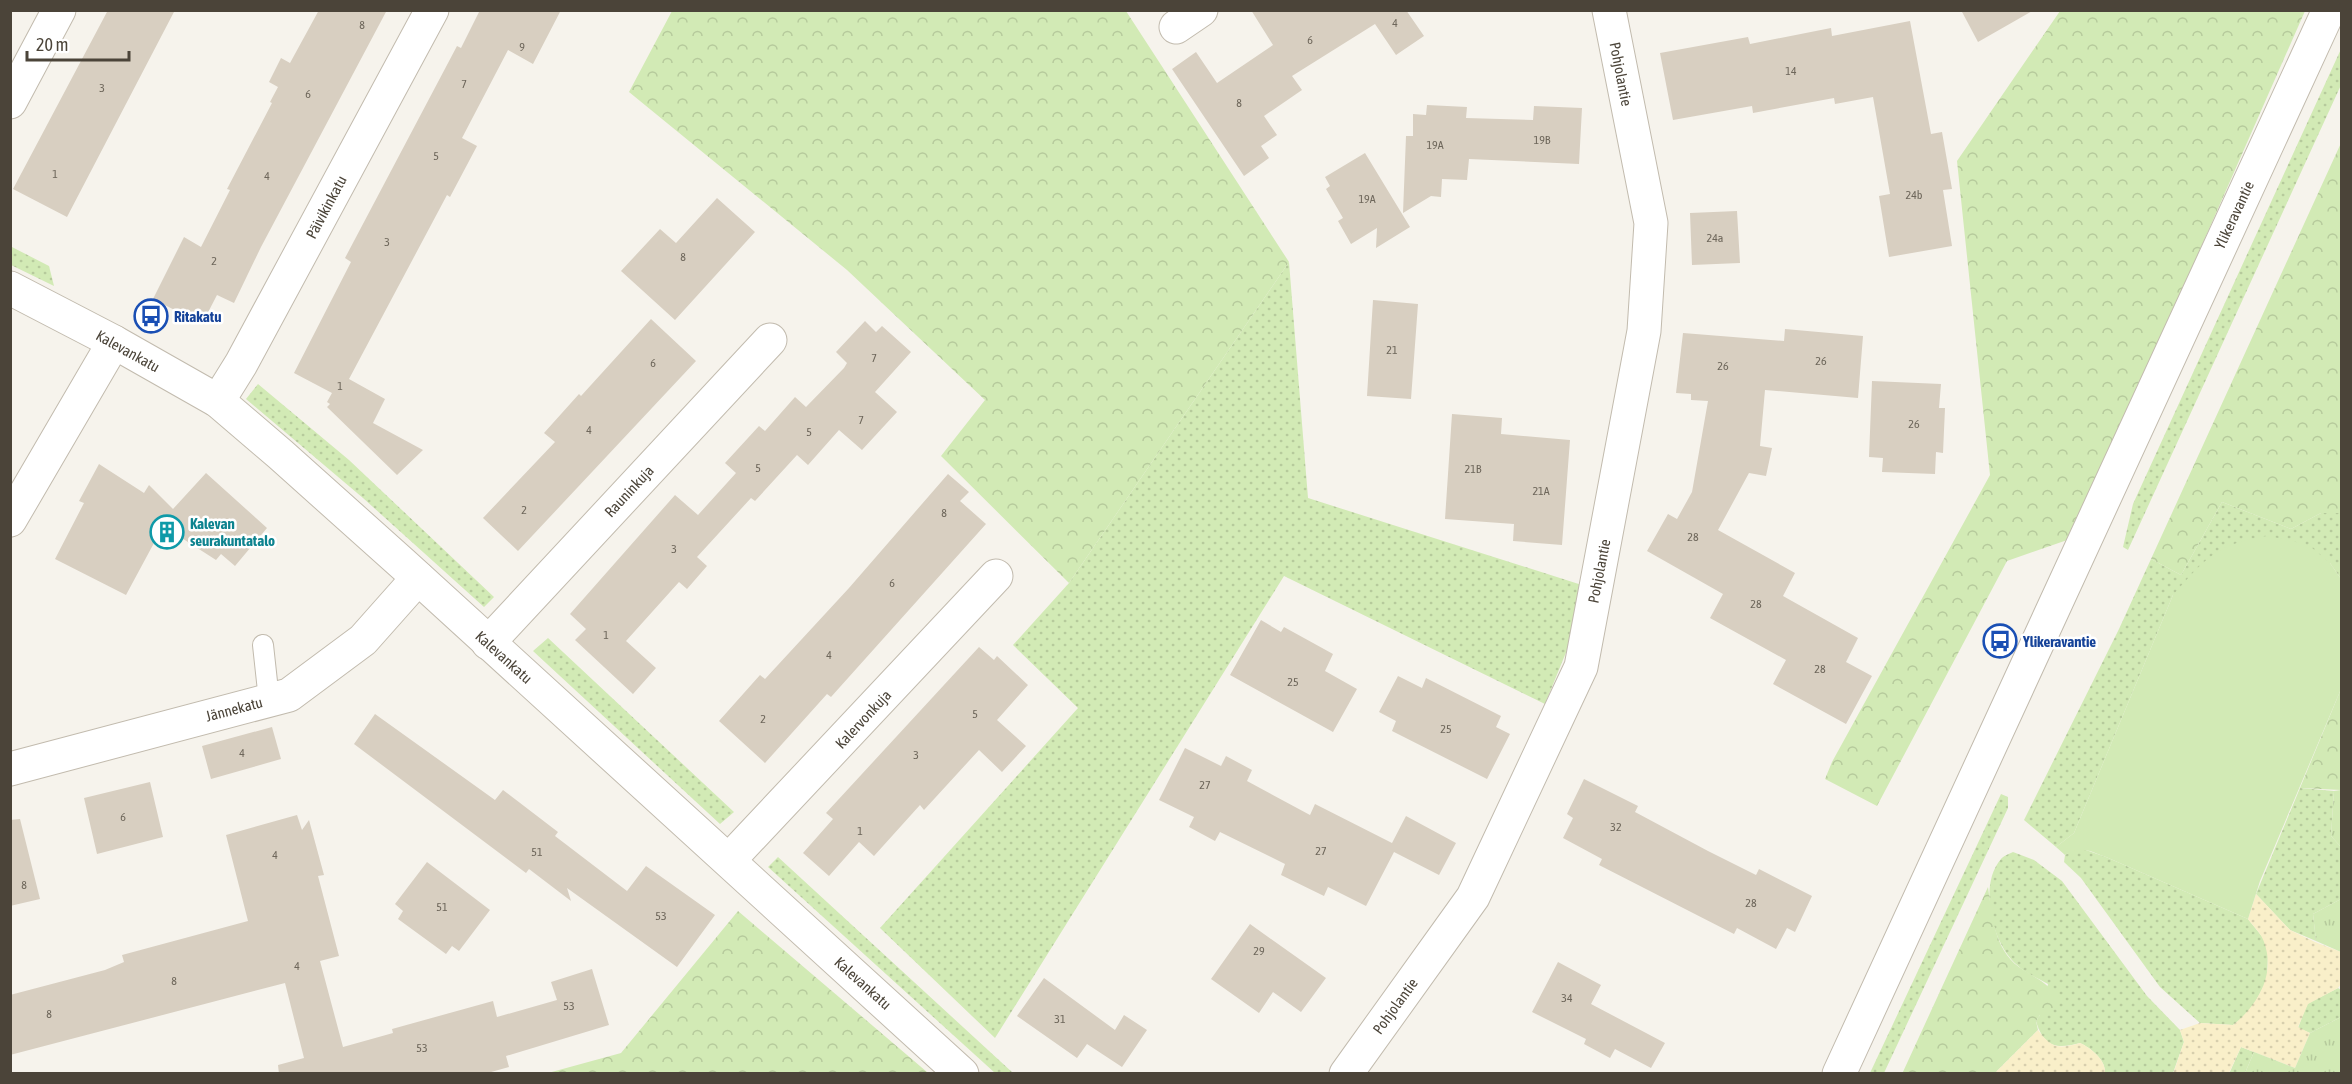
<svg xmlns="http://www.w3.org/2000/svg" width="2352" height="1084" font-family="'Asap Condensed',sans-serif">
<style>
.grass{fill:url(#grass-dots)}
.forest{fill:url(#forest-crowns)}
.sand{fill:url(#sand-dots)}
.park{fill:url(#park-tufts)}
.garden{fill:#d2eab5}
.building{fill:#d8cfc1}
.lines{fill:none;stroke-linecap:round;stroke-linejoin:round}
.service-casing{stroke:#c2bbae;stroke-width:22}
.minor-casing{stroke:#c2bbae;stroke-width:35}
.tertiary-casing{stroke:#c2bbae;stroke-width:35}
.service{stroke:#fff;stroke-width:20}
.minor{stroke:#fff;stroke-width:33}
.tertiary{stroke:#fff;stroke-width:33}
.labels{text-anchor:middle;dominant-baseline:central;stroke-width:5;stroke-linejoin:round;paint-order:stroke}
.number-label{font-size:12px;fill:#6e675b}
.street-label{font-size:15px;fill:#4b4439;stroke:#fff}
.transit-label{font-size:15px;font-weight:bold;fill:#164399;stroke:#fff;text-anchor:start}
.culture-label{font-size:15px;font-weight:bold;fill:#0d838f;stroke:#fff;text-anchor:start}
</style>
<defs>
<pattern id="grass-dots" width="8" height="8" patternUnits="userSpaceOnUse" patternTransform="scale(1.5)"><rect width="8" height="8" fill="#d2eab5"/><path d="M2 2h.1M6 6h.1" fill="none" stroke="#b6ca9c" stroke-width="1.8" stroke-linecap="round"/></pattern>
<pattern id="forest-crowns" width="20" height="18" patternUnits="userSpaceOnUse" patternTransform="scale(1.5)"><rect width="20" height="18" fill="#d2eab5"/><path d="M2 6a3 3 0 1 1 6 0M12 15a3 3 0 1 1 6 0" fill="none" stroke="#b6ca9c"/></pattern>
<pattern id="sand-dots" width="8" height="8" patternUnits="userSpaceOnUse" patternTransform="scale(1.5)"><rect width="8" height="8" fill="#f9efc9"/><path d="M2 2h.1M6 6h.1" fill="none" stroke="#d7cead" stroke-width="1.8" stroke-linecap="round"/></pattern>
<pattern id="park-tufts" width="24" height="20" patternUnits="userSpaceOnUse" patternTransform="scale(1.5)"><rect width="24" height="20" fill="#d2eab5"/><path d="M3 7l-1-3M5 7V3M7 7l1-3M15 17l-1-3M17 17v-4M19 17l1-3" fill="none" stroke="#b6ca9c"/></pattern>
</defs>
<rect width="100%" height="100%" fill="#f6f3ec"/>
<path class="grass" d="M 2341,49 L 2341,85 L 2128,550 L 2123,547 L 2133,504 Z
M 10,246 L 49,266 L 54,286 L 11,265 Z
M 1289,262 L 1308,498 L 1585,586 L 1567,650 L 1545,704 L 1284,576 L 995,1038 L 880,928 L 1078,708 L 1013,645 L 1069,583 Z
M 258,384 L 349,460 L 494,597 L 484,607 L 363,498 L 246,399 Z
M 2222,502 L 2291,529 L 2321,513 L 2341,513 L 2341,579 L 2330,563 L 2173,595 L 2074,833 L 2056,847 L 2024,820 L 2119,629 L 2151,559 L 2181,575 Z
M 548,638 L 734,812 L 720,824 L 533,651 Z
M 2300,788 L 2334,791 L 2331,836 L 2341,847 L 2341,899 L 2313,914 L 2316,941 L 2290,930 L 2256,894 Z
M 2001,794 L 2008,797 L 2008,808 L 1884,1073 L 1870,1073 Z
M 2074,849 L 2083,849 L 2106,857 L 2248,919 L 2264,939 L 2268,954 L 2267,980 L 2250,1012 L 2233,1025 L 2200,1023 L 2160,987 L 2081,878 L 2064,862 L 2065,855 Z
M 2013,852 L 2034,860 L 2062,881 L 2147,996 L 2180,1030 L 2184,1042 L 2173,1073 L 2105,1073 C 2106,1060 2091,1048 2080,1043 C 2057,1049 2044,1048 2036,1021 L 2040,1015 L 2048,984 C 2038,978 2025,973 2017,965 C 1992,944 1978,885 2001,859 C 2003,856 2009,854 2013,852 Z
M 778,857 L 1013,1073 L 995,1073 L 768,867 Z
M 2338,988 L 2341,990 L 2341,1017 L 2310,1033 L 2298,1028 L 2307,1004 Z
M 2241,1047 L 2254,1052 L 2245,1073 L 2229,1074 Z"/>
<path class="forest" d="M 672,11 L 1126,11 L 1289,262 L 1069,583 L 941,456 L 985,400 L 847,270 L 629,92 Z
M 2060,11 L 2305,11 L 2073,538 L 2007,561 L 1877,806 L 1825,779 L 1832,762 L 1990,475 L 1957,161 Z
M 2341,143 L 2341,513 L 2321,513 L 2291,529 L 2222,502 L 2181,575 L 2151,559 Z
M 2341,689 L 2341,790 L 2300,788 Z
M 1988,887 C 1992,914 1994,949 2019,967 C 2035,978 2046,981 2058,998 L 2051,1013 L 2040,1015 L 2036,1021 L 2038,1030 L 1995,1073 L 1902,1074 Z
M 738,911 L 927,1072 L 926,1073 L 548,1073 L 621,1053 Z"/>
<path class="sand" d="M 2256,894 L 2290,930 L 2315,942 L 2341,952 L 2341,984 L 2338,988 L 2308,1004 L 2298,1027 L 2310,1033 L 2295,1068 L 2241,1047 L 2229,1073 L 2173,1074 L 2184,1042 L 2180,1030 L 2200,1023 L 2233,1025 C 2258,1005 2276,974 2264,942 C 2261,933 2253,926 2248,919 Z
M 2038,1030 C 2052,1049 2059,1049 2080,1043 C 2091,1048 2106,1060 2105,1073 L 1995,1073 Z"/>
<path class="park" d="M 2341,790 L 2342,790 L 2341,847 L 2331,836 L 2334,791 Z
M 2341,899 L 2341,952 L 2316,941 L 2313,914 Z
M 2341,1017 L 2341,1073 L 2245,1073 L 2254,1052 L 2295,1068 L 2310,1033 Z"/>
<path class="garden" d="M 2267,536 L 2290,540 L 2311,547 L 2330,563 L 2341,579 L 2341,689 L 2260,881 L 2248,919 L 2106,857 C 2090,851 2081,845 2065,855 L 2056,847 L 2074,833 L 2173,595 C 2206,558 2216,544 2267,536 Z"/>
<path class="building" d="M 108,10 L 175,10 L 67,217 L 13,189 Z
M 319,10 L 387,10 L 261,247 L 234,303 L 217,295 L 202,324 L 153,299 L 184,237 L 201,247 L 230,190 L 227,189 L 272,103 L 270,102 L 278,87 L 269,82 L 281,58 L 290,63 Z
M 480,10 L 561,10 L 533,64 L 508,50 L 462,138 L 477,146 L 450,197 L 447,195 L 349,379 L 385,399 L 373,423 L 423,450 L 397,475 L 327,407 L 330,404 L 327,402 L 332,393 L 294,373 L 351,262 L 345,258 L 457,46 L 461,48 Z
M 1251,10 L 1406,10 L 1424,36 L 1396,55 L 1375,24 L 1292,76 L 1302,90 L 1264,116 L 1277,135 L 1261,146 L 1269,158 L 1244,176 L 1172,69 L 1196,52 L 1217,83 L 1273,45 Z
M 1961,10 L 2034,10 L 1978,42 Z
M 1910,21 L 1931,134 L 1942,132 L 1952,189 L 1943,190 L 1952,246 L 1889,257 L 1879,196 L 1890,194 L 1873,97 L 1835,104 L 1834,98 L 1753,113 L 1752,106 L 1673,120 L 1660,53 L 1748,37 L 1750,44 L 1831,28 L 1832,36 Z
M 1427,105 L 1467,107 L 1466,118 L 1533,120 L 1534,106 L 1582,108 L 1579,164 L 1469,159 L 1467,180 L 1442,179 L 1441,197 L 1431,196 L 1403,213 L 1406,136 L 1413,136 L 1413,114 L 1426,115 Z
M 1365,153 L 1410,227 L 1376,248 L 1377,228 L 1351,244 L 1338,221 L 1343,218 L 1326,189 L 1330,186 L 1325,177 Z
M 717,198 L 755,232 L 675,320 L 621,271 L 660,229 L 676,243 Z
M 1737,211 L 1740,263 L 1692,265 L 1690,213 Z
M 1373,300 L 1418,304 L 1411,399 L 1367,396 Z
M 651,319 L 696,361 L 518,551 L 483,518 L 555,442 L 544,433 L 579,394 L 581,396 Z
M 865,321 L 876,332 L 882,326 L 911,352 L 875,392 L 897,412 L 862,450 L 839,430 L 808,465 L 797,455 L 755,501 L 751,498 L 697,557 L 707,566 L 687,589 L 679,582 L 626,641 L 656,668 L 633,694 L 575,640 L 586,629 L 570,614 L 675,495 L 698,515 L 736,473 L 725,463 L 759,426 L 765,431 L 795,397 L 806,407 L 844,368 L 847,363 L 836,352 Z
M 1785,329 L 1863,336 L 1858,398 L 1765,390 L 1760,446 L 1772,448 L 1766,476 L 1749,473 L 1718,530 L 1795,573 L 1783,596 L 1858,638 L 1846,662 L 1872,676 L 1846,724 L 1773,684 L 1786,660 L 1710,618 L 1723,594 L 1647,551 L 1668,514 L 1677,519 L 1692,492 L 1708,401 L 1691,400 L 1691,394 L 1676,393 L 1683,333 L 1784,341 Z
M 1872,381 L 1941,384 L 1939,408 L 1945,408 L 1943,453 L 1936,452 L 1935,474 L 1882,472 L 1883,458 L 1869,457 Z
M 1452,414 L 1502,418 L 1501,434 L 1570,440 L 1562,545 L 1513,541 L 1514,524 L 1445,519 Z
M 99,464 L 144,493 L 149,485 L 173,509 L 206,473 L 267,528 L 235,566 L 221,554 L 216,560 L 177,535 L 154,543 L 126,595 L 55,559 L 84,503 L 79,501 Z
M 948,474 L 969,492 L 960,501 L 986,524 L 831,697 L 827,694 L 765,763 L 719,721 L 760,675 L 765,679 L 849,588 Z
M 1261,620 L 1281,632 L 1284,627 L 1333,654 L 1325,671 L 1357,689 L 1333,732 L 1230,675 Z
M 979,647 L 994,660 L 997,656 L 1028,685 L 997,720 L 1026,746 L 1002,772 L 979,750 L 924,810 L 920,805 L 874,856 L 859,842 L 829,876 L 803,853 L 833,819 L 826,813 Z
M 1398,676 L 1422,688 L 1426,678 L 1501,716 L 1496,727 L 1510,734 L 1487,779 L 1392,731 L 1396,721 L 1379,712 Z
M 375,714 L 495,800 L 503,790 L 558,832 L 555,836 L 627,891 L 646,866 L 715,915 L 677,967 L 567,888 L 571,901 L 529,869 L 526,873 L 354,744 Z
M 272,727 L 281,759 L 211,779 L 202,746 Z
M 1185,748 L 1221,766 L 1226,756 L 1252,770 L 1247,781 L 1310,815 L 1315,804 L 1392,843 L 1406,816 L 1456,843 L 1439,875 L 1394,852 L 1366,906 L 1328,887 L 1324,896 L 1281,875 L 1285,864 L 1220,832 L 1215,841 L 1189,827 L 1194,817 L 1159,800 Z
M 1584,779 L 1638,806 L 1635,812 L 1708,851 L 1756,875 L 1759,869 L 1812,896 L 1795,932 L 1787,928 L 1776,949 L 1737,928 L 1734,934 L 1599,865 L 1602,859 L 1563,838 L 1573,818 L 1567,814 Z
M 150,782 L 163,837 L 97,854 L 84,798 Z
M 297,815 L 302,830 L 309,820 L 324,875 L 318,876 L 339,956 L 320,961 L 343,1047 L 393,1033 L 392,1029 L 493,1001 L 497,1017 L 557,1000 L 551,982 L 592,969 L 609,1025 L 506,1056 L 509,1067 L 484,1074 L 279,1074 L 278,1065 L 304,1058 L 285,983 L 10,1055 L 10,995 L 105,970 L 124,962 L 122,955 L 248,921 L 226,835 Z
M 20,819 L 40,899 L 10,906 L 10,820 Z
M 427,862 L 490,910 L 459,951 L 452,946 L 446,954 L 398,919 L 403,911 L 395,904 Z
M 1250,924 L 1326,978 L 1301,1012 L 1273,992 L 1259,1013 L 1211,979 Z
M 1558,962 L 1601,985 L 1591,1004 L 1665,1043 L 1651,1068 L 1615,1049 L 1610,1058 L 1584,1044 L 1586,1039 L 1532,1012 Z
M 1044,978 L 1115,1030 L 1124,1015 L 1147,1030 L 1122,1067 L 1087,1044 L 1077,1058 L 1017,1016 Z"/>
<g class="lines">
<g class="service-casing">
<path id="service" d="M 263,645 L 269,700"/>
</g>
<g class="minor-casing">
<path id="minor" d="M 1176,27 L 1201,10
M 10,102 L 59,10
M 218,401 L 241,364 L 432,10
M 10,520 L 114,342
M 488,643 L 770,340
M 10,769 L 289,695 L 363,640 L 418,578
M 729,860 L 996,576
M 1346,1074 L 1473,897 L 1581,667 L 1644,331 L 1651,223 L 1609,10"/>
</g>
<g class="tertiary-casing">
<path id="tertiary" d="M 10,288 L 114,342 L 218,401 L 280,454 L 404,565 L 962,1074
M 1839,1074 L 2329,10"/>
</g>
<use href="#service" class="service"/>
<use href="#minor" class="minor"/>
<use href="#tertiary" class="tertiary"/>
</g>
<defs>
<g id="bus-ring" transform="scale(1.725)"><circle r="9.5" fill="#fff" stroke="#1a4fb4" stroke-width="1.5"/><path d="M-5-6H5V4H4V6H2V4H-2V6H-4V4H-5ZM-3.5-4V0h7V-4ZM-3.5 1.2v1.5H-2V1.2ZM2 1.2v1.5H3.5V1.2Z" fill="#1a4fb4"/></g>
<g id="building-ring" transform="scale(1.725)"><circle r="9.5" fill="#fff" stroke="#0f9aa8" stroke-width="1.5"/><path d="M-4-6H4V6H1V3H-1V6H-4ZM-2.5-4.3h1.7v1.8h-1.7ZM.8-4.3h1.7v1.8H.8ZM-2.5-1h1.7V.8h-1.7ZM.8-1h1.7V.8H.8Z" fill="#0f9aa8"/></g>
</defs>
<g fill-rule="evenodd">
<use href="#bus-ring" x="151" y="316"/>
<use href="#building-ring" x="167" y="532"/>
<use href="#bus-ring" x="2000" y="641"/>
</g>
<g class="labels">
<g class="number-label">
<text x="1395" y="23">4</text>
<text x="362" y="25">8</text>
<text x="1310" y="40">6</text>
<text x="522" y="47">9</text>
<text x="1791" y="71">14</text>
<text x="464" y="84">7</text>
<text x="102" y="88">3</text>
<text x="308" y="94">6</text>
<text x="1239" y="103">8</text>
<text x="1542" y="140">19B</text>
<text x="1435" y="145">19A</text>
<text x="436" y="156">5</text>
<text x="55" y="174">1</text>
<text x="267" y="176">4</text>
<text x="1914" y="195">24b</text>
<text x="1367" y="199">19A</text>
<text x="1715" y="238">24a</text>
<text x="387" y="242">3</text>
<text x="683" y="257">8</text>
<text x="214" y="261">2</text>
<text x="1392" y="350">21</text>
<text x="874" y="358">7</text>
<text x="1821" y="361">26</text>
<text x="653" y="363">6</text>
<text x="1723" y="366">26</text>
<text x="340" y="386">1</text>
<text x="861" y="420">7</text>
<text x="1914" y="424">26</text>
<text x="589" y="430">4</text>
<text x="809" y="432">5</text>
<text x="758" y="468">5</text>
<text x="1473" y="469">21B</text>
<text x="1541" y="491">21A</text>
<text x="524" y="510">2</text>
<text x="944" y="513">8</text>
<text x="1693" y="537">28</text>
<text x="674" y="549">3</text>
<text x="892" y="583">6</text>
<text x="1756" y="604">28</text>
<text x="606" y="635">1</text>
<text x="829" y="655">4</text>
<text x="1820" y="669">28</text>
<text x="1293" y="682">25</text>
<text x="975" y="714">5</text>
<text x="763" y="719">2</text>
<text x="1446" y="729">25</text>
<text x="242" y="753">4</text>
<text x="916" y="755">3</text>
<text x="1205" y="785">27</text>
<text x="123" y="817">6</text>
<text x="1616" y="827">32</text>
<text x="860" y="831">1</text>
<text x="1321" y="851">27</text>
<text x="537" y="852">51</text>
<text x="275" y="855">4</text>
<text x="24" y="885">8</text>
<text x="1751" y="903">28</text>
<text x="442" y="907">51</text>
<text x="661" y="916">53</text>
<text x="1259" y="951">29</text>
<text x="297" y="966">4</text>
<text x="174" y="981">8</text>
<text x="1567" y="998">34</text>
<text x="569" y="1006">53</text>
<text x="49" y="1014">8</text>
<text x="1060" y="1019">31</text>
<text x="422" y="1048">53</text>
</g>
<g class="street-label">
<text transform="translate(1621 74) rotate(79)">Pohjolantie</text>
<text transform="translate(326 207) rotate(-62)">Päivikinkatu</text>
<text transform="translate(2234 215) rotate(-65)">Ylikeravantie</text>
<text transform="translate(128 351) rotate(29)">Kalevankatu</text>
<text transform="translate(629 491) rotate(-47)">Rauninkuja</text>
<text transform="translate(1599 571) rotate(-79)">Pohjolantie</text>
<text transform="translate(504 657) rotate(42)">Kalevankatu</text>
<text transform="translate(234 709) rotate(-15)">Jännekatu</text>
<text transform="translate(863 719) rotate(-47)">Kalervonkuja</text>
<text transform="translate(863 983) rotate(42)">Kalevankatu</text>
<text transform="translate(1395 1006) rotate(-54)">Pohjolantie</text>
</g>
<g class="transit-label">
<text x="174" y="316">Ritakatu</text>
<text x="2023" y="641">Ylikeravantie</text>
</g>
<g class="culture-label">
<text x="190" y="523">Kalevan<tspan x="190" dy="17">seurakuntatalo</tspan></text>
</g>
</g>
<rect width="2352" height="1084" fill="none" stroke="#4b4439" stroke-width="24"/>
<path d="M27 51v9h102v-9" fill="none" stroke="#4b4439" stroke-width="3"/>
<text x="36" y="51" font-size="18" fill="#4b4439" stroke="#ffffff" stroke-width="4.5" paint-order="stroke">20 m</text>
</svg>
